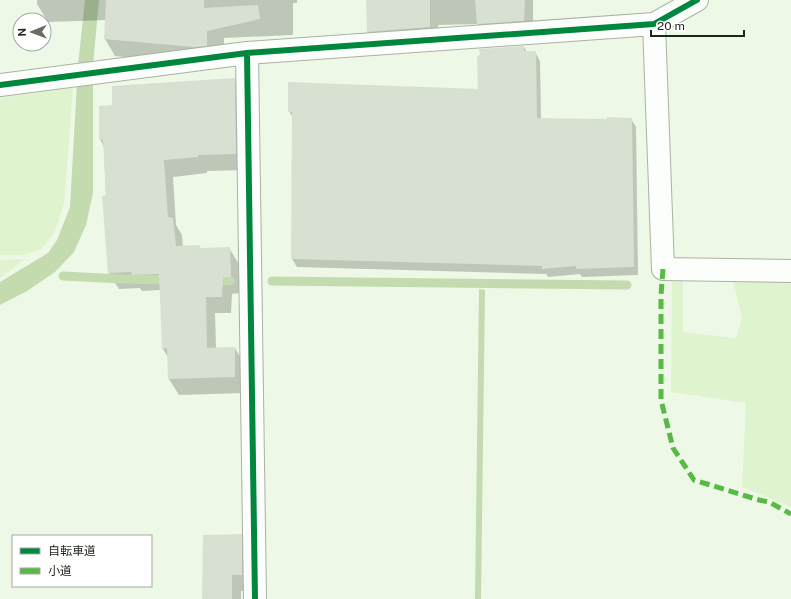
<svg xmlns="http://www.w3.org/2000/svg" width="791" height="599" font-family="'Public Sans','Noto Sans JP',sans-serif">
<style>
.green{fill:#dff4ce}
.water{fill:#c3dbae}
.shadow{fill:#0003}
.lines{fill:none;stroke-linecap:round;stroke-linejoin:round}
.stream{stroke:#c3dbae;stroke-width:9}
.building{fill:#d8e0d2}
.minor-casing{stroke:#aab2a3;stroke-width:24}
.minor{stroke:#fcfefb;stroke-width:22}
.quiet{stroke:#58b947;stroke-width:5;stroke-dasharray:10 5;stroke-linecap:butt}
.cycleway-casing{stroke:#fff;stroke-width:8}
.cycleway{stroke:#00873e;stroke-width:6}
</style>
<rect width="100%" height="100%" fill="#eef8e6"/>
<path class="green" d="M 73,88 L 64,204 L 55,231 L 42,249 L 23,255 L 0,255 L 0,98 Z
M 25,259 L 0,278 L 0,260 Z
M 672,277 L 683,278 L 683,332 L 736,338 L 742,319 L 733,281 L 791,282 L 791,507 L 742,487 L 746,403 L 671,392 Z"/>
<path class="water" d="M 85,0 L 99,0 L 93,65 L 93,193 L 86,225 L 74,252 L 55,272 L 27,291 L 0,305 L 0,282 L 48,253 L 57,240 L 70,207 L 78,65 Z
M 479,289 L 485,290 L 481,599 L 475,599 Z"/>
<path class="shadow" d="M 37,0 L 297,0 L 297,3 L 293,3 L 293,35 L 224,38 L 224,46 L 205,65 L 115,56 L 105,39 L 106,20 L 48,22 L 37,4 Z
M 367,0 L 533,0 L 533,36 L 487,40 L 478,24 L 438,25 L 439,43 L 377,47 L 368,32 Z
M 524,47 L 527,52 L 535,52 L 540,61 L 541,119 L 608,120 L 631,119 L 636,127 L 638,275 L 582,277 L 580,274 L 548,277 L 546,274 L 297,267 L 292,259 L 293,118 L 289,111 L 479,90 Z
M 234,79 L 244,95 L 245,170 L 207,171 L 207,173 L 173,177 L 176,225 L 182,235 L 183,247 L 199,246 L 201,249 L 229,248 L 239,264 L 240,293 L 232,294 L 231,313 L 215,313 L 216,349 L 235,348 L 244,364 L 244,393 L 179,395 L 169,379 L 169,359 L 163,349 L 161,290 L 142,291 L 140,288 L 119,289 L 109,273 L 104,147 L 100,139 L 113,106 Z
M 241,535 L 250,551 L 251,591 L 241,591 L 241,599 L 203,599 Z"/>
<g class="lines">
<path class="stream" d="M 63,276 L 122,279 L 171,280
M 211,281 L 230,281
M 272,281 L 627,285"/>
</g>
<path class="building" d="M 106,0 L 204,0 L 204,8 L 258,5 L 260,19 L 207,31 L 207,46 L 194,47 L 104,39 Z
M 366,0 L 430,0 L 430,27 L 367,32 Z
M 475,0 L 525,0 L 524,21 L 477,24 Z
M 524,46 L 524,51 L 536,51 L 537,118 L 607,119 L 607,117 L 632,118 L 634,267 L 576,269 L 576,266 L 542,269 L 542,266 L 291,259 L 292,112 L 288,112 L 288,82 L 478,89 L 477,56 L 480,55 L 479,49 Z
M 235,78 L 236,154 L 198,155 L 198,157 L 164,160 L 168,217 L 173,218 L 176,246 L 200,245 L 200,248 L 230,247 L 231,277 L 223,277 L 222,297 L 206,297 L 207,348 L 235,347 L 235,377 L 168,379 L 167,348 L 162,349 L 159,274 L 131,275 L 132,272 L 108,273 L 102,196 L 106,195 L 103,140 L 99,139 L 99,106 L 112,105 L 112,86 Z
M 242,534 L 242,575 L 232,575 L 232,599 L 202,599 L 203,535 Z"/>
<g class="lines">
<g class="minor-casing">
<path id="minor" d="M 654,24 L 663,269 L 791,271
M 247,53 L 255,599
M 0,85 L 247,53 L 654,24 L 697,0"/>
</g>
<use href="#minor" class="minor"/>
<path class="quiet" d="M 663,269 L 661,295 L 661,400 L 673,448 L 694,480 L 759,500 L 769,502 L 791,514"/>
<g class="cycleway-casing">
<path id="cycleway" d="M 247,53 L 255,599
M 0,85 L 247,53 L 654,24 L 697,0"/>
</g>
<use href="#cycleway" class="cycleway"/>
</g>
<rect x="12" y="535" width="140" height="52" fill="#ffffff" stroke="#a5a8a3"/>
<rect x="20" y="548" width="20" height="6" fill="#00873e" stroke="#a5a8a3"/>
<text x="48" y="555" font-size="12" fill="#1e2519">自転車道</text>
<rect x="20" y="568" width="20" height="6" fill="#58b947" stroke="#a5a8a3"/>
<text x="48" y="575" font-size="12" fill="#1e2519">小道</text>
<g transform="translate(32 32) rotate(269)"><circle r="19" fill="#ffffff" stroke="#a5a8a3"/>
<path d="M0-3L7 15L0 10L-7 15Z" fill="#676f61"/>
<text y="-6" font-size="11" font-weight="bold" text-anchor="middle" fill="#1e2519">N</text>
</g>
<path d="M651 30v6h93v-6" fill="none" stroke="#1e2519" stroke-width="2"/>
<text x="657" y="30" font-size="12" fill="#1e2519" stroke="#ffffff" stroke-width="3" paint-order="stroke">20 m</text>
</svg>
